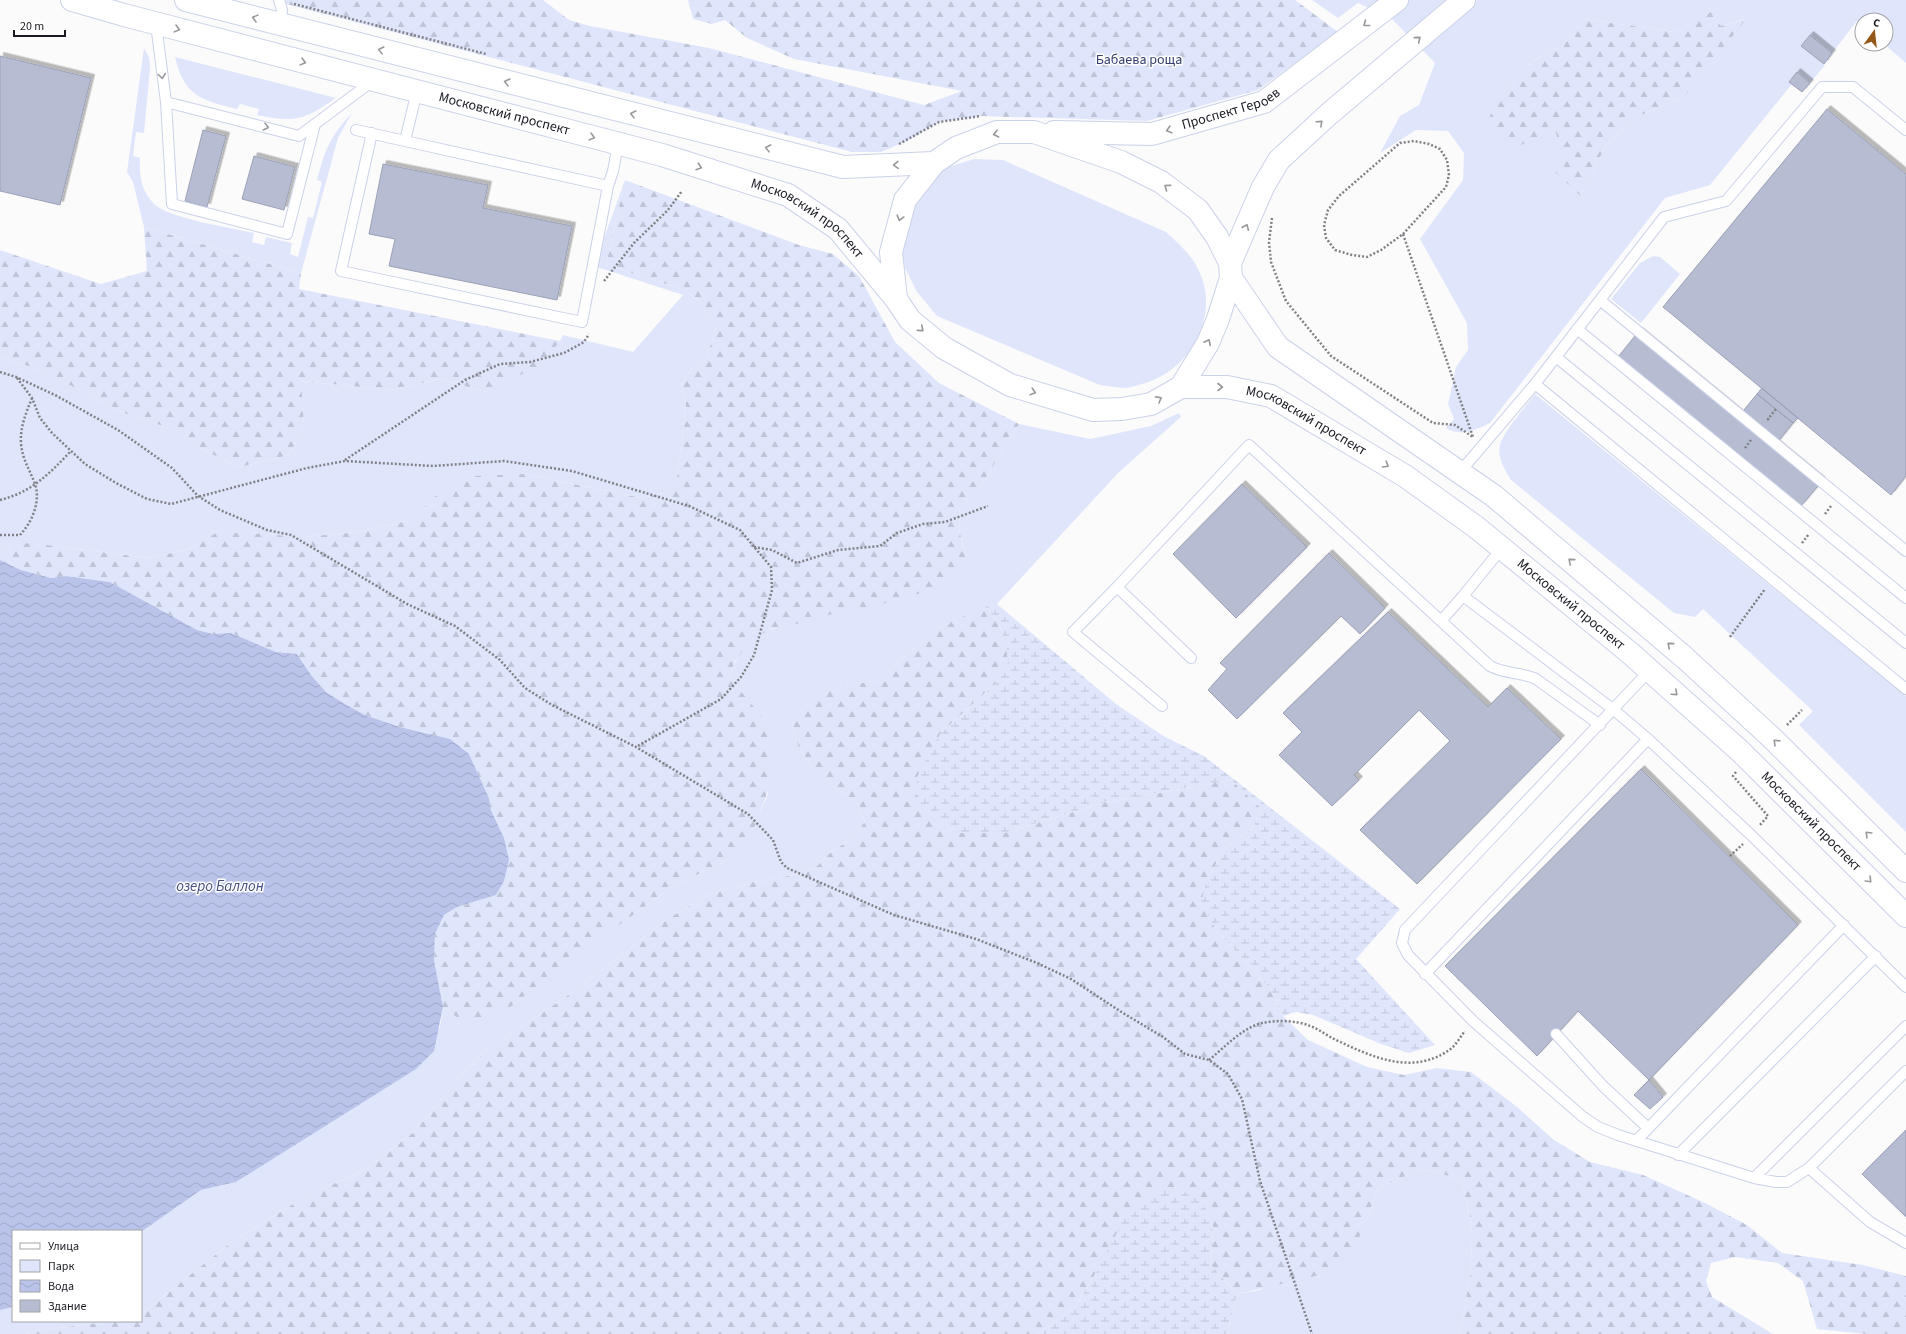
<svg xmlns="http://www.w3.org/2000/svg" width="1906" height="1334" font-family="'Source Sans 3',sans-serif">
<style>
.green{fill:#dfe6fc;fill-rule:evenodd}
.forest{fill:url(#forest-firs)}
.wetland{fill:url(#wetland-marsh)}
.water{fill:url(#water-waves)}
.building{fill:#b6bdd2;stroke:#9ba1b6;filter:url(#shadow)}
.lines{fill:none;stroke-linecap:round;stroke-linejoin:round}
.lane-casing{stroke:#cbd2e8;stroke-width:12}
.primary-casing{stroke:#cbd2e8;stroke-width:24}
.path{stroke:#808186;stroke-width:2.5;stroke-dasharray:2 2;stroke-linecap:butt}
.lane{stroke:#fff;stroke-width:10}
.primary{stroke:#fff;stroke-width:22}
.oneway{stroke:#98989c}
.labels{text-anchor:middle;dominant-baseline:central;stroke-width:3;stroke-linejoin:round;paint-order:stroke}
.park-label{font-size:14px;fill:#354071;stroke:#fff}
.street-label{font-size:14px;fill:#191b23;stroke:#fff}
.water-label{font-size:15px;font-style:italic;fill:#434e81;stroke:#fff}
</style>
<defs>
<pattern id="forest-firs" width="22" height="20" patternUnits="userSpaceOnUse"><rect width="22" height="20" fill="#dfe6fc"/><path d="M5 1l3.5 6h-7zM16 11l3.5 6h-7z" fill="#bfc5d8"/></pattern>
<pattern id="wetland-marsh" width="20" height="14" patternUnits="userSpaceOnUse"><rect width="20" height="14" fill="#dfe6fc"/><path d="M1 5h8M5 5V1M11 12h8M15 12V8" fill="none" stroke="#bfc5d8"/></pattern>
<pattern id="water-waves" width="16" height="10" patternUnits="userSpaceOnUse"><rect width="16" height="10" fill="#bac4eb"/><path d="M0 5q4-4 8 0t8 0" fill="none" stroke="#9fa8c9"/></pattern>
<filter id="shadow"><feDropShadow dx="3.5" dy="-3.5" stdDeviation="0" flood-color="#0004"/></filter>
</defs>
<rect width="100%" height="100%" fill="#fbfbfb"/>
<path class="green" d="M 1312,0 L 1906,0 L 1906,63 L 1884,44 L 1886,44 L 1886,20 L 1862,20 L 1862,25 L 1857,21 L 1832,53 L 1809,35 L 1801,46 L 1825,65 L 1810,83 L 1797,72 L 1789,81 L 1792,84 L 1710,185 L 1665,198 L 1490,423 C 1476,430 1460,437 1446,428 L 1454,419 L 1448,404 L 1456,367 L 1468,350 L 1467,323 L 1420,239 L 1463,180 L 1464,153 L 1448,131 L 1416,130 L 1380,153 L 1400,116 L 1419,105 L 1435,63 L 1391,18 L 1358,3 L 1338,18 ZM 1711,13 L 1721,26 L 1745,19 L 1685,96 L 1639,116 L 1606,145 L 1581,196 L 1554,128 L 1499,97 L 1532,61 L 1562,46 L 1585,19 L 1675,32 Z
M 144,48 L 149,57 L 150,67 L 144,133 L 136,132 L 133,156 L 140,158 C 139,175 141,191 154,204 C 168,218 232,228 254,233 L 252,242 L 264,245 L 266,237 L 292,243 L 290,254 L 298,257 L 308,217 L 313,218 L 322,182 L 317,180 C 325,150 330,136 352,113 L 338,138 L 301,273 L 144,227 L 133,182 L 127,172 Z
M 175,57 L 336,98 C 304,120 296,123 257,115 L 259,109 L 240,104 L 237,109 C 201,100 184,96 175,57 Z
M 974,159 L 1003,160 L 1166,232 C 1179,244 1192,255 1199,271 C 1221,317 1189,372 1142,384 C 1138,385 1132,387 1128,388 C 1119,388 1109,386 1100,385 L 937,316 L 917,292 L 905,268 L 900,240 L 922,186 L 945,168 Z
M 625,180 L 606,265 L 685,290 L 700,302 L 716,327 L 706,360 L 691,369 L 681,386 L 686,405 L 677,478 L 667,492 L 642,498 L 525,474 L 434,497 L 412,520 L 358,532 L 303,537 L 252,533 L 216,533 L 189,549 L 149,558 L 62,547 L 10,545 L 0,555 L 0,357 L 41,370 L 121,412 L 181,432 L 197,447 L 239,467 L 289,455 L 304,426 L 300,381 L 391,390 L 440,379 L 486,392 L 560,341 L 563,335 L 633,352 L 683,295 L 594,266 Z
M 1653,256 L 1660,257 L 1680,274 L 1641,323 L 1611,299 L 1640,263 Z
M 1535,394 L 1906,696 L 1906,832 L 1799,725 L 1813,711 L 1703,609 L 1695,617 L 1674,613 L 1511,480 C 1505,470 1497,457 1500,445 C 1503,432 1527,405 1535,394 Z
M 1179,413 L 1181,417 L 1119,472 L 997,604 L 940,627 L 877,680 L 817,693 L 792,723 L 798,745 L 817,775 L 856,802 L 865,821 L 855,837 L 831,852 L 815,868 L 788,876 L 753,882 L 710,894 L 664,921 L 626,952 L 567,996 L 486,1051 L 460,1077 L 414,1132 L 361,1172 L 306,1196 L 229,1244 L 141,1314 L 141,1232 L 201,1190 L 236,1182 L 381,1090 L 440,1027 L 443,1007 L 458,1018 L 512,1006 L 550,974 L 673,886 L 730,859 L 760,812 L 768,794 L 744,696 L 729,677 C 734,663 741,649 753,639 C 771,624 813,621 836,612 C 880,597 923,576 966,559 L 960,533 L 959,509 L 980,487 L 1019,424 L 1090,439 L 1151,426 Z
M 1422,1169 L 1461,1179 L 1470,1216 L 1472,1264 L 1460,1334 L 1227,1334 L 1237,1294 L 1260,1290 L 1367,1219 L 1378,1188 Z
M 13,1307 L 13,1321 L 113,1321 L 36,1331 L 26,1334 L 0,1334 L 0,1310 Z"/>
<path class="forest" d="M 271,0 L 543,0 L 569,20 L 590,26 L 709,48 L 924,105 L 962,91 L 794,59 L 747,38 L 725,20 L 712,24 L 693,19 L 688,0 L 1295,0 L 1338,32 L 1258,90 L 1147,121 L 980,116 L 939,122 L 907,141 L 881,152 L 852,152 Z
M 1711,12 L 1721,26 L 1746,19 L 1685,96 L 1639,116 L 1606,145 L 1581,196 L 1553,170 L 1562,150 L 1554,128 L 1517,147 L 1503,143 L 1489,118 L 1499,97 L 1532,61 L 1562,46 L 1585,19 L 1675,32 Z
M 625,180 L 799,245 L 833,254 L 859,276 L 895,342 L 939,383 L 1019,424 L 980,487 L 959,509 L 960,533 L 966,559 L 945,584 L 901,600 L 836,613 L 796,624 L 773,628 L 753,639 L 735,661 L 729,677 L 768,724 L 771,783 L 752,833 L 730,859 L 673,886 L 551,974 L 512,1006 L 478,1019 L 458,1018 L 443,1007 L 434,960 L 435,934 L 444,915 L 457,907 L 496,895 L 504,838 L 491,809 L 489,798 L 469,754 L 427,733 L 400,727 L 365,715 L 345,704 L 326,692 L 311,675 L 297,654 L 276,652 L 231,633 L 213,634 L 197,630 L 110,582 L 66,576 L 51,578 L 21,570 L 0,560 L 0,555 L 10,545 L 30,543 L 149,558 L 189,549 L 216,533 L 252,533 L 303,537 L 358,532 L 412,520 L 434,497 L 475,476 L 525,474 L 642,498 L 667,492 L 677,478 L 686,405 L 681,386 L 691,369 L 706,360 L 716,327 L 700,302 L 685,290 L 606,265 Z
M 144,227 L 301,273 L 299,289 L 560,341 L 540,365 L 486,392 L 440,379 L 391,390 L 301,381 L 304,426 L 289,455 L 239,467 L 197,447 L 181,432 L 121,412 L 41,370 L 0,357 L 0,250 L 101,284 L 147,271 Z
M 985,607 L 998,621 L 1006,645 L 1009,663 L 998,681 L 940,734 L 1004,833 L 1102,803 L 1231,780 L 1261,808 L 1253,828 L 1225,848 L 1207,879 L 1216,930 L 1270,988 L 1283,1016 L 1308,1040 L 1367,1067 L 1404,1075 L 1437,1068 L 1471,1072 L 1516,1106 L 1554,1140 L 1590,1162 L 1643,1175 L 1705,1203 L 1747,1225 L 1782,1253 L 1863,1265 L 1906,1276 L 1906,1334 L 1866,1334 L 1817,1329 L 1803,1281 L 1778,1263 L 1735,1257 L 1711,1263 L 1706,1281 L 1712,1297 L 1773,1334 L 1460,1334 L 1472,1264 L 1470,1216 L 1461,1179 L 1422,1169 L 1378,1188 L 1367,1219 L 1354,1249 L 1324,1274 L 1237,1294 L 1211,1265 L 1213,1225 L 1100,1266 L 1076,1306 L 1038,1334 L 26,1334 L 36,1331 L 113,1321 L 141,1321 L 141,1314 L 229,1244 L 306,1196 L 361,1172 L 414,1132 L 460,1077 L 486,1051 L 567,996 L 626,952 L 664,921 L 710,894 L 753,882 L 788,876 L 815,868 L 831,852 L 855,837 L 865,821 L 856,802 L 817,775 L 798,745 L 792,723 L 817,692 L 877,680 L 940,627 Z"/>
<path class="wetland" d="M 997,604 L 1116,704 L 1165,737 L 1204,756 L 1400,909 L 1356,959 L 1435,1045 L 1409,1053 L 1381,1044 L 1313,1015 L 1296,1012 L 1283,1016 L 1270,988 L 1216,930 L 1201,903 L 1207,879 L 1225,848 L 1253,828 L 1261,808 L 1231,780 L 1102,803 L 1004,833 L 953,833 L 916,806 L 917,777 L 940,734 L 998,681 L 1008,663 L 1006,645 L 998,621 L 985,607 Z
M 1167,1187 L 1200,1197 L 1213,1225 L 1211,1265 L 1237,1294 L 1227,1334 L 1038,1334 L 1076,1306 L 1100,1266 L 1127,1212 Z"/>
<path class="water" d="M 0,560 L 21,570 L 51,578 L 66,576 L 110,582 L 197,630 L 213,634 L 231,633 L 276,652 L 297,654 L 311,675 L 326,692 L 345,704 L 365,715 L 400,727 L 450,739 L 469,754 L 489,798 L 491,810 L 504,838 L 509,860 L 504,881 L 496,895 L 457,907 L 444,915 L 435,934 L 434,960 L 443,1007 L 434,1051 L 416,1069 L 236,1182 L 201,1190 L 141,1232 L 13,1231 L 13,1307 L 0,1310 Z"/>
<path class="building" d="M 1810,35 L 1832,53 L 1824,64 L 1801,46 Z
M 0,56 L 91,78 L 60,205 L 0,191 Z
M 1797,72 L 1810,83 L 1802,92 L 1789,82 Z
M 1827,109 L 1906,174 L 1906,476 L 1891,495 L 1663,307 Z
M 203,130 L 226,136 L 207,207 L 185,201 Z
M 254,156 L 295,167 L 284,210 L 242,199 Z
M 383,164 L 488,185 L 483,208 L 572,226 L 557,300 L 389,266 L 395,239 L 369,234 Z
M 1639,331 L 1822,481 L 1801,506 L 1618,357 Z
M 1762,388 L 1798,418 L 1793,423 L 1757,394 Z
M 1757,394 L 1793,423 L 1776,444 L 1740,415 Z
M 1242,484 L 1307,547 L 1236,618 L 1173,554 Z
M 1329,553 L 1385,608 L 1360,634 L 1341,616 L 1237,719 L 1208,690 L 1227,669 L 1220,663 Z
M 1388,612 L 1488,707 L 1507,688 L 1561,739 L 1417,884 L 1360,830 L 1450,741 L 1419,710 L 1354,775 L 1359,780 L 1332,806 L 1279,755 L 1302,732 L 1283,713 Z
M 1641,769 L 1798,925 L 1649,1080 L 1578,1011 L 1537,1056 L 1445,966 Z
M 1649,1080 L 1663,1097 L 1650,1109 L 1634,1095 Z
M 1906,1130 L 1906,1217 L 1862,1174 Z"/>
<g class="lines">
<g class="lane-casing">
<path id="lane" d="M 279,0 L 282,10 L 281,25
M 156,24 L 166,102 L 299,136 L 374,80
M 166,102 L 172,204 L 287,234 L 315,124
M 356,130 L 405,141 L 608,186 L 582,322 L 341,271 L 372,133
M 405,141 L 417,91
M 608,186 L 613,171 L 618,144
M 1600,300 L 1664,217 L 1726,201 L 1822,87 L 1853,87 L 1906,130
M 1577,329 L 1906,598
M 1556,357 L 1906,643
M 1535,384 L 1906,689
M 1460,472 L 1535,384 L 1600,300 L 1906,551
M 1117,587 L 1191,658
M 1463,596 L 1502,548
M 1650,670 L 1405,930 L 1402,943 L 1408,955 L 1473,1021 L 1583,1117 L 1598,1127 L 1618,1135 L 1754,1178 L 1776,1182 L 1787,1182 L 1809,1168 L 1906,1071
M 1162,706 L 1073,632 L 1117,587 L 1249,445 L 1441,621
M 1600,725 L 1536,679 C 1521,672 1504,674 1490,666 L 1441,621 L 1463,596 L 1614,710 L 1648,739 L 1751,835 L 1906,987
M 1425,974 L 1648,739
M 1556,1034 L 1603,1086 L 1648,1128
M 1636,1141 L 1844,925
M 1678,1155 L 1876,956
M 1809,1168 L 1870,1222 L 1906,1243
M 1754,1178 L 1906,1026"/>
</g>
<g class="primary-casing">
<g id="primary">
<path id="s1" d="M 72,0 L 124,15 L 662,155 L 788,195 L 838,229 L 896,299 L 910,320 L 944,348 L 1010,385 L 1093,410 L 1122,409 L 1151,404 L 1181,387 L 1208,343 L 1218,319 L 1231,278 L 1230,263 L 1217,237 L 1198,210 L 1161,182 L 1121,162 L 1034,132 L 997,132 L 956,148 L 934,163 L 905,200 L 891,252 L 896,299"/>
<path d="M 186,0 L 843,167 L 934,163"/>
<path id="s2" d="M 1054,132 L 1152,134 L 1264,102 L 1397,0"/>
<path d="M 1230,263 L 1263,187 L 1279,160 L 1329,114 L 1464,0"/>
<path d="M 1231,278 L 1278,347 L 1494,496 L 1685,658 L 1773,739 L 1906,871"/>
<path id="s3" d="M 1181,387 L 1227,387 L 1271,396 L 1405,476 L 1476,527 L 1630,653 L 1740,751 L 1906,916"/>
</g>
</g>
<path class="path" d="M 294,4 L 486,54
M 899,144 L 939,122 L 981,116
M 1272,218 L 1269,242 L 1271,262 L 1286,301 L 1331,356 L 1433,423 L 1455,425 L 1473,437
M 1403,234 L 1446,187 L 1449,175 L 1447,160 L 1440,149 L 1429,144 L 1414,141 L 1400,143 L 1339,196 L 1328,210 L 1324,225 L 1326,238 L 1335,250 L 1352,255 L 1367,257 L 1381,250 L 1403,234 L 1473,437
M 604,281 L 634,243 L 668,210 L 682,191
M 0,372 L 16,377 L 55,395 L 118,430 L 172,468 L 198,496 L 220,510 L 267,530 L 291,535 L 407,604 L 455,626 L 500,660 L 525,688 L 552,705 L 636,747 L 748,814 L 773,840 L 781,862 L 787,868 L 894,915 L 976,939 L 1037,963 L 1071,979 L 1123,1013 L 1163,1037 L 1185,1054 L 1209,1060 L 1228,1074 L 1242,1099 L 1260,1181 L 1312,1334
M 17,378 L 32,398 L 40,418 L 52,433 L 85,464 L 116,483 L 147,499 L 171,504 L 307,468 L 345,461 L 433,466 L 504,461 L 572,471 L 689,506 L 740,530 L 771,567 L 772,590 L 754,655 L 741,677 L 721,699 L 636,747
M 1769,420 L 1768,419 L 1776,409
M 1745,448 L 1751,440
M 345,460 L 465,380 L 500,364 L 530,362 L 564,353 L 584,342 L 589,334
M 0,500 C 32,492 49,474 71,451
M 1825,514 L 1831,506
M 0,535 L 20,535 C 32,522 41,502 35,484 C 30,470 22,459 21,443 C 20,427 26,413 32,398
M 1802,543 L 1809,534
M 754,547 L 772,550 L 797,563 L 838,550 L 880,546 L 897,533 L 923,524 L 945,522 L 988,506
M 1730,637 L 1765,589
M 1787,725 L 1802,710
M 1736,772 L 1733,776 L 1768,816 L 1759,826
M 1730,856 L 1743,844
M 1209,1060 C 1225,1047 1242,1028 1262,1023 C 1276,1020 1296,1020 1310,1026 C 1319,1029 1326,1035 1334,1039 C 1372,1057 1413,1077 1452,1048 C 1457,1043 1461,1036 1465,1031"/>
<use href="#lane" class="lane"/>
<use href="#primary" class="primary"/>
</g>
<defs><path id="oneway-chevron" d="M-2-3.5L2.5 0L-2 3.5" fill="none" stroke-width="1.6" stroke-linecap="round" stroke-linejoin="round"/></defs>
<g class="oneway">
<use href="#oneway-chevron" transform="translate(255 18) rotate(-165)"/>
<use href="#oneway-chevron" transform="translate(1366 24) rotate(142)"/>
<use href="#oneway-chevron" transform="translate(177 29) rotate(15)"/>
<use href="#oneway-chevron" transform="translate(1418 39) rotate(-40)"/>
<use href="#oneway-chevron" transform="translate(381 50) rotate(-166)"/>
<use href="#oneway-chevron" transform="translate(303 62) rotate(15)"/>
<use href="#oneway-chevron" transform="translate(162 76) rotate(82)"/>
<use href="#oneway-chevron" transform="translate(507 82) rotate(-166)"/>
<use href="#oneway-chevron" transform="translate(633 114) rotate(-166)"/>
<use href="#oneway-chevron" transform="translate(1320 123) rotate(-42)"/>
<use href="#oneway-chevron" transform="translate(266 127) rotate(14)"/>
<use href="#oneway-chevron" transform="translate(1169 130) rotate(164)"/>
<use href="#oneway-chevron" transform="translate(996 134) rotate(167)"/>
<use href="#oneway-chevron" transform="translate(592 137) rotate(15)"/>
<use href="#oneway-chevron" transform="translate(768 148) rotate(-166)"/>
<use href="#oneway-chevron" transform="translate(896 165) rotate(177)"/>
<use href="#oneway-chevron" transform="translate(699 167) rotate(18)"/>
<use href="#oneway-chevron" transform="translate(1167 187) rotate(-144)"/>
<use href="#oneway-chevron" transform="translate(900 218) rotate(105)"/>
<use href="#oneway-chevron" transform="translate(1246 227) rotate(-67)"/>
<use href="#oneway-chevron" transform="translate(921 329) rotate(40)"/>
<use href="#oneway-chevron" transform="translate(1208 342) rotate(-63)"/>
<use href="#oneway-chevron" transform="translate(1220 387)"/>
<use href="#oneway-chevron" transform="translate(1033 392) rotate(17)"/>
<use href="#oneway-chevron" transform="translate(1159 399) rotate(-29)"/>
<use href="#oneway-chevron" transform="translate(1386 465) rotate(31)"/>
<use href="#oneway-chevron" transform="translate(1571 561) rotate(-140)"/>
<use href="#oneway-chevron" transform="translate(1670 645) rotate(-140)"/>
<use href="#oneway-chevron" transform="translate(1675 693) rotate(42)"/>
<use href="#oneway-chevron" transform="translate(1776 742) rotate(-136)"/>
<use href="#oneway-chevron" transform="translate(1868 834) rotate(-135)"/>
<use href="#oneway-chevron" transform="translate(1869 880) rotate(45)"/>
</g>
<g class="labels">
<g class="park-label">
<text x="1139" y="60">Бабаева роща</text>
</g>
<g class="street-label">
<text stroke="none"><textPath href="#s2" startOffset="181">Проспект Героев</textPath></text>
<text stroke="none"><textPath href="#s1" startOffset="447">Московский проспект</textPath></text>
<text stroke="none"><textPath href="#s1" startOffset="771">Московский проспект</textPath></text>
<text stroke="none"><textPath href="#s3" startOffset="133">Московский проспект</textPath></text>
<text stroke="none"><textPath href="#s3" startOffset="457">Московский проспект</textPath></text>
<text stroke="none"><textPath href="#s3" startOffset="781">Московский проспект</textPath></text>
</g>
<g class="water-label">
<text x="220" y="886">озеро Баллон</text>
</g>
</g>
<rect x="12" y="1230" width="130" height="92" fill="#ffffff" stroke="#a3a4a7"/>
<rect x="20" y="1243" width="20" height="6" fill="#ffffff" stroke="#a3a4a7"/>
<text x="48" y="1250" font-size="12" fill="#191b23">Улица</text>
<rect x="20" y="1260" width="20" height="12" fill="#dfe6fc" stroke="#a3a4a7"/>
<text x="48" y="1270" font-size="12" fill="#191b23">Парк</text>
<rect x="20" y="1280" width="20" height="12" fill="url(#water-waves)" stroke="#a3a4a7"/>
<text x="48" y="1290" font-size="12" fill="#191b23">Вода</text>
<rect x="20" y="1300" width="20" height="12" fill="#b6bdd2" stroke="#a3a4a7"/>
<text x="48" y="1310" font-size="12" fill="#191b23">Здание</text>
<g transform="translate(1874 32) rotate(15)"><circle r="19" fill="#ffffff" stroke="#a3a4a7"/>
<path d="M0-3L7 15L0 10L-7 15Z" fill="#945918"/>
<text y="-6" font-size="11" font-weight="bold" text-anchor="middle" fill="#191b23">С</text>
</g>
<path d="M14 30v6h51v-6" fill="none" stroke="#191b23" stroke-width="2"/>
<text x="20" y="30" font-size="12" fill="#191b23" stroke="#ffffff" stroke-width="3" paint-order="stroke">20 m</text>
</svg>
